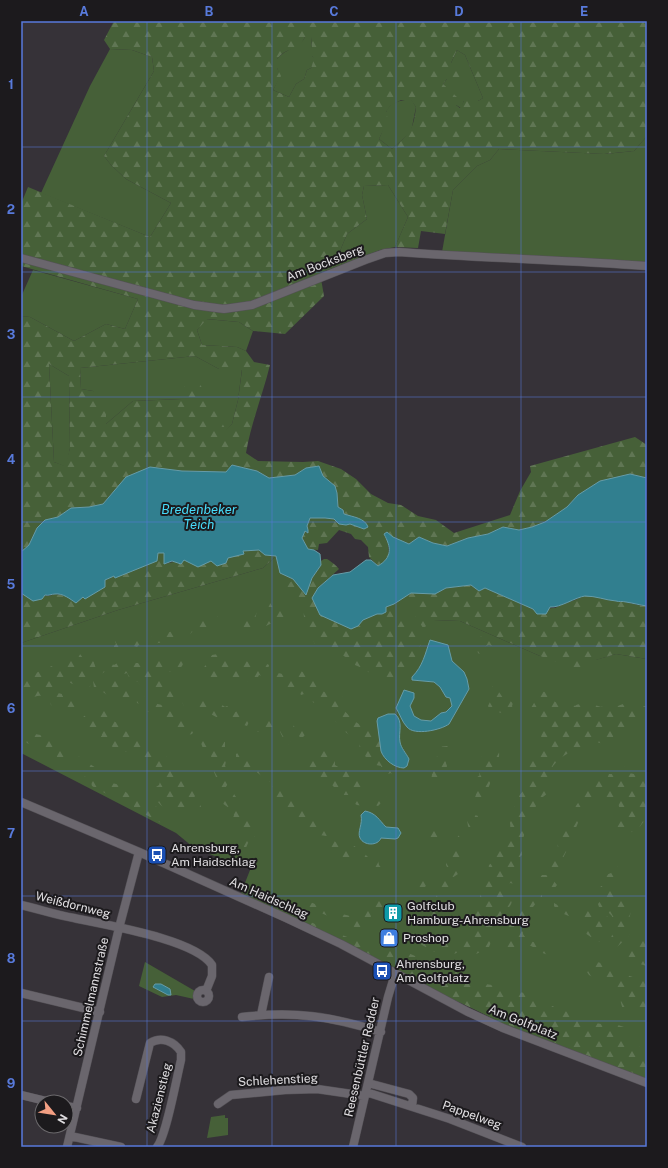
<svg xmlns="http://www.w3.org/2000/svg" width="668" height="1168" font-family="'Public Sans',sans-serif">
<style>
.green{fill:#466038}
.forest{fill:url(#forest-firs);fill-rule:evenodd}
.water{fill:#317f8f;stroke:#669ca8}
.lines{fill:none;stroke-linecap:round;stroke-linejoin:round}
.minor-casing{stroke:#545156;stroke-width:9}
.minor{stroke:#6a666d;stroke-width:8}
.grid{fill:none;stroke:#587adb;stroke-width:1;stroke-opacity:0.55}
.labels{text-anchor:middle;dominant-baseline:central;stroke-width:4;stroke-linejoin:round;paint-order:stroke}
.street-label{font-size:12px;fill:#e1dfe2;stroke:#1c1a1d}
.poi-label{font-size:12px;fill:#e1dfe2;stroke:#1c1a1d;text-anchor:start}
.water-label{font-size:13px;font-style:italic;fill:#47dcfa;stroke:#1c1a1d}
.neatline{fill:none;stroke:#587adb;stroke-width:1.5}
.grid-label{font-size:13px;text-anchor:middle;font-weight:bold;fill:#587adb}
</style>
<defs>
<pattern id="forest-firs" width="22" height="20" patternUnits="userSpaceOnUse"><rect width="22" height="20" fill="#466038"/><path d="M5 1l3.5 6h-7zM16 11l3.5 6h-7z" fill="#607654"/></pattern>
</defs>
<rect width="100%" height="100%" fill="#363238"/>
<path class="green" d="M 311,36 L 312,48 L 312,56 L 315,59 L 311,68 L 307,70 L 304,79 L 296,84 L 289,97 L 273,90 L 280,76 L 277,68 L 277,59 C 286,48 299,49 305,37 Z
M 110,49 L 132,50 L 152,57 L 154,71 L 104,156 L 111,165 L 126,179 L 171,203 L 150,237 L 41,193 L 90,86 Z
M 457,50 L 465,55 L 483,98 L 478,101 L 464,101 L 461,108 L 456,105 L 443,84 L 447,79 L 451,63 Z
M 411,99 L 416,107 L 411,132 L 392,149 L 379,139 C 391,118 375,103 411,99 Z
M 647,136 L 647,262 L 442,252 L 453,190 L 477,166 L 490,160 L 499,149 L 605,154 L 634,151 Z
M 388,185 L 408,217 L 395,247 L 380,250 L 320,273 L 340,251 L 347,234 L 367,219 L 362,195 L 364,186 Z
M 33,270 L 138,299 L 125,329 L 106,324 L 74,341 L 30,317 L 21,316 L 21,297 Z
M 206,319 L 239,322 L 253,331 L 246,351 L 237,347 L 202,345 L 197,330 Z
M 195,356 L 219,369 L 242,369 L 238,400 L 232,424 L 226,431 L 182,399 L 133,401 L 106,424 L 93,391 L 81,389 L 80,368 Z
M 49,364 L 69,376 L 70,448 L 66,467 L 54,462 Z
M 276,556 L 281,572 L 293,579 L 386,607 L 411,593 L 434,620 L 460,621 L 540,656 L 595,660 L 616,654 L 647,659 L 647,1079 L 503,1024 L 377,958 L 241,893 L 252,865 L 238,857 L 231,863 L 193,847 L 176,833 L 21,753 L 21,643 L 118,610 L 263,568 Z
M 145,962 L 195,991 L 194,999 L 176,995 L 162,997 L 139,986 Z
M 225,1115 L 225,1118 L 228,1118 L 228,1135 L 207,1138 L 211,1117 Z"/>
<path class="forest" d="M 114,21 L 647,21 L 647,136 L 634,151 L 604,154 L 499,149 L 490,160 L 477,166 L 453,190 L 445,234 L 421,231 L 418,248 L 395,247 L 408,217 L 388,185 L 364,186 L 362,195 L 367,219 L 347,234 L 340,251 L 320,273 L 324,296 L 285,334 L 253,331 L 239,322 L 207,319 L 197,330 L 202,345 L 237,347 L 246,351 L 254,362 L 270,365 C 263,394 251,423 246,453 L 258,461 L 303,462 L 318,461 L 341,469 L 356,479 L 371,494 L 388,503 L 401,505 L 418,516 L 436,520 L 454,533 L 510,515 L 520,491 L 531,472 L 530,466 L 635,437 L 647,445 L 647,478 L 630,474 L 578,495 L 567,507 L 545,522 L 532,527 L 519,530 L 503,527 L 488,534 L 468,538 L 447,546 L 433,543 L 419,537 L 409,544 L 384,534 L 388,542 L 389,556 L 385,562 L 378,566 L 369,557 L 368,547 L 361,540 L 355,539 L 351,534 L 339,530 L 327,543 L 319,544 L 318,550 L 308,549 L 302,538 L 305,531 L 307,533 L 308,530 L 307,526 L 310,518 L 325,518 L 334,519 L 339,524 L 346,525 L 350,524 L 364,529 L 357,518 L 344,514 L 343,510 L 338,507 L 337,493 L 335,486 L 323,476 L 319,466 L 306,468 L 295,475 L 269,478 L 257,471 L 232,465 L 226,472 L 182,471 L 150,467 L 111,494 L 103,504 L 89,507 L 71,508 L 58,517 L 45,520 L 37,528 L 29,545 L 21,552 L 21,316 L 30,317 L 74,341 L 106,324 L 125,329 L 138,299 L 21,266 L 21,204 L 28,187 L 150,237 L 171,203 L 126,179 L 111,165 L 104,156 L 154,71 L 152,57 L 132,50 L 110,49 L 104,40 ZM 305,37 L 311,37 L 312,48 L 312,56 L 314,59 L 311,68 L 307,70 L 304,79 L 296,84 L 289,97 L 273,90 L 281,76 L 277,68 L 277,59 C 283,52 288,49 298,49 ZM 457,50 L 465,55 L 483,98 L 478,101 L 464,101 L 460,108 L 456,105 L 458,98 L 443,84 L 447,79 L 462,78 L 464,70 L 451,63 ZM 401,100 L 411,100 L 416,107 C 413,132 410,133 392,149 L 379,139 L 388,120 L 386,112 L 390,106 ZM 195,356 L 219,369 L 242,370 L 238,400 L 232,424 L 226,430 L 197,379 L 185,382 L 182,399 L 133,401 L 106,424 L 106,402 L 93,391 L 81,389 L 80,368 ZM 49,364 L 69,376 L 70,448 L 65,466 L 54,462 Z
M 259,550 L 265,555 L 276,556 L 263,568 L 118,610 L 21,643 L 21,593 L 24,595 L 49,596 L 55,594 L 67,596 L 84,596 L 84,599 L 104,580 L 114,576 L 158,553 L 164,553 L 164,564 L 183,560 L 211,561 L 243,554 L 243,551 Z
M 324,559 L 327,559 C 330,561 336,565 339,569 L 318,588 L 312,598 L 320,615 L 351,629 L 358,626 L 363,620 L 377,614 L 382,614 L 386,612 L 386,607 L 394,604 L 399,615 L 401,615 L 406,620 L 412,621 L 421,629 L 420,631 L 422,633 L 419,638 L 421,644 L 407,677 L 403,680 L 399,678 L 395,683 L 388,682 L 385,678 L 386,675 L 385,674 L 383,673 L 377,677 L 374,676 L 373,673 L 368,672 L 366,670 L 368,667 L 366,666 L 362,668 L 355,665 L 352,657 L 349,659 L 342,655 L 337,657 L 330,652 L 326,651 L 325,648 L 322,647 L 322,644 L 315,644 L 308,631 L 309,629 L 307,627 L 308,622 L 304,617 C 303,611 305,605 302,600 C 300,598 298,597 297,594 L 291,592 L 289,589 L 280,591 L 278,589 C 276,584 278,581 283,579 L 287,583 L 291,582 L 293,579 L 306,594 L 312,578 L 321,565 L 321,561 Z
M 471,585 L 479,591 L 485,588 L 533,609 L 555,608 L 563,604 L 575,600 L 583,596 L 595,596 L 616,601 L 626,602 L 638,605 L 647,606 L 647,659 L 616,654 L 596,660 L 583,671 L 540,656 L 460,621 L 434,620 L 428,625 L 423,628 C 421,624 418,621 415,617 L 417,614 C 414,608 409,602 404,597 L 411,593 L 441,591 L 446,588 Z
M 271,602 L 281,604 L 284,611 L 288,612 L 285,619 L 286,623 L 284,625 L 281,626 L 277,622 L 273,624 L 270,624 L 266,626 L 263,623 L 268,615 L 271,616 L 273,615 L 268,608 Z
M 249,609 L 255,609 L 257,611 L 255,619 L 258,621 L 258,623 L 256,625 L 253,625 L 251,629 L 247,629 L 242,626 L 243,618 Z
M 219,614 L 223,619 L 220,628 L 209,626 L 207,628 L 203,629 L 200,627 L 196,631 L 194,630 L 190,634 L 185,634 L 179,641 L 174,641 L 171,639 L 165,644 C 161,641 154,644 151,647 L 148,646 C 145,648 143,648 139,645 L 137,647 L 131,645 L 126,646 L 122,653 L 117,656 L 115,655 L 114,646 L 116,644 L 114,639 L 116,637 L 119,636 C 122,645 129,642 135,640 C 140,638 146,640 151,637 C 155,636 156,633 160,632 L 162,634 L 173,631 L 178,627 L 180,629 L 182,627 L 185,628 L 190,625 L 197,624 L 201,618 L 210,619 L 211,622 L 214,621 Z
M 484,634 L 497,640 L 495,647 L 489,645 L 486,646 L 483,652 L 479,654 L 476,650 L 479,644 L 479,639 L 482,635 Z
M 80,654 L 83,658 L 93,659 L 96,669 L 91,673 L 90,688 L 87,690 C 79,686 70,684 63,678 L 53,678 L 50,681 C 52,687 56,688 58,693 L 62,694 L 64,699 L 72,699 L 78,697 L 84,702 C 82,706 77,713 74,717 L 64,712 L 59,707 L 56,707 L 51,705 L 49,698 C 44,696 36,694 32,699 L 25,697 L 21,699 L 21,684 L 24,680 L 28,680 L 31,675 Z
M 218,654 L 232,661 C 238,659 246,659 251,664 L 260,662 L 265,664 L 267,664 L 269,665 L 267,674 L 262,676 L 259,675 L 258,677 L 260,683 L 258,684 L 252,681 L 249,682 L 242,678 L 239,680 L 231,679 L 227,681 L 223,678 L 220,680 L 217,678 L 207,678 L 203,674 L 204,672 L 203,669 L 212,655 Z
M 166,657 L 170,659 L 172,658 L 177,659 L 179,657 L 184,659 C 183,674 170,669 161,675 L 159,680 L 163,682 L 168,689 L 179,698 L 179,701 L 176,702 L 168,699 L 165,695 L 162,696 L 155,690 L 140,685 L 138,682 L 130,679 L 127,673 L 124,674 L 121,672 L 118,667 L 113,667 L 111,670 L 108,669 L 103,673 L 100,674 L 98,671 C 101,666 107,666 111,663 L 114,665 L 119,662 C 127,666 135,660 144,665 L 144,668 L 148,669 L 150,664 L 154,660 L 157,660 Z
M 297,669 L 303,672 L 307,671 L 309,675 L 317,678 L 321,682 L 320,689 L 322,691 L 329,693 L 332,688 L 338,690 L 339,693 L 342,695 L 343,701 L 341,708 C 350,715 356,726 368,727 L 370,725 L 377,730 L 383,756 L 397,767 L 398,770 L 395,775 L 390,773 L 389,774 C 383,773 382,771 381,766 L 376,765 L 360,752 L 359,739 L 356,738 L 353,735 L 349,735 C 343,730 338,725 333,718 L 334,715 L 330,709 L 326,709 L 321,703 L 314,703 L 304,694 L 301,695 L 300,693 L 296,691 L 293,693 L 289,692 L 281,685 L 281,682 L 275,680 L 273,677 L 275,674 L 278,673 L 288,675 Z
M 110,676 L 117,678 L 119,684 C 125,686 133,685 135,692 L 145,697 L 149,702 L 162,705 L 174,714 C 185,713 187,721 194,726 L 194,731 L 192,734 L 184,736 L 176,734 L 177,729 L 170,724 L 169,719 L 158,717 L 151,711 L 149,712 L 146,711 L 145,706 L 137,703 L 136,698 L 126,697 L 124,699 L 113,690 L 107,695 L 99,689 L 96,690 L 94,688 L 93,680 C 98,674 105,680 110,676 Z
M 493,685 L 499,687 L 499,692 L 503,698 L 508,699 L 513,703 L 512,706 L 514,711 L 512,716 L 498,712 L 497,713 L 490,710 L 488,706 L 490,702 L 496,698 L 495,693 L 492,691 L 492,686 Z
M 540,691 L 546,692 L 549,691 L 554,694 L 555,702 L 563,699 L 570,702 L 575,706 C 578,703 583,705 587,704 L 590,708 L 595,705 L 601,707 L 608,703 L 615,707 L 623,704 C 629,708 635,705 642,708 L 644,706 L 647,707 L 647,721 L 642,719 L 641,721 L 637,720 L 634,723 L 629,721 L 629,726 L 625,731 L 617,731 L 613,737 L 608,738 L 604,744 L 596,742 L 592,744 L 590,743 L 583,751 L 581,750 L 578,751 L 574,749 C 566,755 557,759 551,769 L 553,777 L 550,783 L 548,793 L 539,800 L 528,822 L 528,827 L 524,830 L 524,836 L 521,841 L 522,855 L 518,859 L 515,860 L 515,862 L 520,867 L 520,869 L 516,875 L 517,880 L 515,884 L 510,883 L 507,885 L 507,887 C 510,891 510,891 511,895 C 511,899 513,898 512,901 C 510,912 498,909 499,926 L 495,932 L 487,952 L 483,951 L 476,954 L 468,954 L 466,956 L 458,952 C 454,955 450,954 446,952 L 444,954 C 440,953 432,952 429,949 C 425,947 422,944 417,943 C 413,943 410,944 405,942 C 408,933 417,933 423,929 L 428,931 C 433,945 445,942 456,942 L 459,938 L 465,937 C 472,929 469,924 468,914 C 471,909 474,909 477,905 C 481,900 480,890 484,885 C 485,883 487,881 488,880 L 486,875 L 488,872 L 489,865 L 493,862 L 495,857 C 492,844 516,840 509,819 L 511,815 L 513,814 L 514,807 L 520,800 L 519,796 C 523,791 527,787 526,780 L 528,778 C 527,773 524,766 526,760 L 532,760 C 534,754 539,751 540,746 C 542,739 542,723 537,718 L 532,720 L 529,719 L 528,715 L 531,708 L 534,703 L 535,697 Z
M 200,697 C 205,701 211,705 218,702 L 225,707 L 227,706 L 231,709 L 233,713 L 239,710 L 247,716 L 249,715 L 251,718 L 247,726 L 244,725 L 238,720 L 230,721 L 225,718 L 220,719 L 203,710 L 196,711 C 194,710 193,709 191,708 C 186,705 184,709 182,701 L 184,698 L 197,699 Z
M 93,709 L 99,710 L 103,709 L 106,711 L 115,722 L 118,722 L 126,731 L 145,744 L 146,747 L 152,752 L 162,753 L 171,760 L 170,770 L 172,772 L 180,772 L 182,777 L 188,781 L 196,792 L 194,799 L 200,804 L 201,807 L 199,809 L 195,808 L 190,811 L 184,809 L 183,810 L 177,808 L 170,811 C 161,807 153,799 153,789 L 159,785 L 160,782 L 159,778 L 152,774 L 149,762 C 142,756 135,756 128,751 L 125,752 L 120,748 L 117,749 L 103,742 L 100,738 L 102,735 C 99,729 91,730 86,726 L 80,728 L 78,727 L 77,722 Z
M 263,719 L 266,720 L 268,719 L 272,721 L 275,721 L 278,722 L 276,726 L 270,729 L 267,735 L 262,732 L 256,732 L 252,727 L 256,721 L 260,721 Z
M 281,722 C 287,723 288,728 288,734 L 292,738 L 288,745 L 286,745 C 284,736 276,731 281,722 Z
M 298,723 L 303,725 L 306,727 L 305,728 L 306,734 L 303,737 L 300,737 L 292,730 L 294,725 Z
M 21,727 L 22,728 L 23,731 L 32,736 L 35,734 L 46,736 L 48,734 L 56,737 L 56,741 L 65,751 L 78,756 L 96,768 L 100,772 L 100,778 L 104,781 L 120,785 C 125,794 133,797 142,798 L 145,802 C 155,804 157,805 160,815 L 169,822 L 168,825 L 159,822 L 154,817 L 150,817 L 139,811 L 138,809 L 134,807 L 134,804 L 130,801 L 125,801 L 117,797 L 114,798 L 92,786 L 91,782 L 84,777 L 89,775 L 91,772 L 71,759 L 67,761 L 57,758 L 56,753 C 52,750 47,749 42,751 L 27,743 L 24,739 L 21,739 Z
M 198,729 L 203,729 L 204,731 L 208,733 L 209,739 L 213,739 L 214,747 L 212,749 L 209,750 L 208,754 L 205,754 L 201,743 L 196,740 L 196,736 Z
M 220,741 L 225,742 L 225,751 L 229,752 L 232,755 L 231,758 L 226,761 L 225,766 L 228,770 L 228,773 L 226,775 L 229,782 L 224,790 L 220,789 L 217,792 L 215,790 L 216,785 L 214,781 L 216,777 L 214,772 L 215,767 L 212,765 L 211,755 L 213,751 L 220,749 L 219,744 Z
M 447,746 L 450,749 L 446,763 L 447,766 L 446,769 L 448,771 C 449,782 439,780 431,781 L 434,761 L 438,755 L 437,749 L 438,747 Z
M 319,747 L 326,748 L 335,755 L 335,765 L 343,770 L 354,773 L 355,776 L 365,782 L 365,786 L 361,790 C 363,793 362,803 361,805 C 354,807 353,800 351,795 L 344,795 L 339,787 L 334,787 L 330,783 L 327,784 L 313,777 L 311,769 L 306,767 L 306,761 L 310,758 L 313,751 Z
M 489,748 L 499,752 C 500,759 496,766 495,773 C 490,778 491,786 486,791 L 486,796 L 484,803 L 479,801 L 475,798 L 477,789 L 480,785 L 477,783 L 476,778 L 480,775 L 479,774 C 480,768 480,762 482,757 L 480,752 Z
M 238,753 L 245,755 L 250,763 L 257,765 L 260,770 L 262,770 L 270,780 L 270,782 L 255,771 L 241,767 L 239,763 L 239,761 L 236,758 L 236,754 Z
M 626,765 L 627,770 L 629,773 L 634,774 L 636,771 L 639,771 L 640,776 L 643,778 L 647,777 L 647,811 L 645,820 L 638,829 L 625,835 C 610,824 621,825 622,817 C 623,815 618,806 618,802 C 608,795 594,793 587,806 C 585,810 585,814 583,818 L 580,818 L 572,837 L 573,839 C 568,848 562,858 560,868 L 553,871 L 552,873 L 555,878 L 553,880 L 557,885 L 550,894 L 548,893 L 536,881 L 542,875 L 547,875 L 548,867 L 557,857 L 559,849 C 554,840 562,837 565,829 C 566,826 565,823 567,820 C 576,815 572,813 576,806 C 577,804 579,802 580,800 L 579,794 L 586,791 L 587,786 L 592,781 L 596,781 L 599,777 L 602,776 L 604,779 L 607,779 L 609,774 L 614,774 L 617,771 L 622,770 Z
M 277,778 L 284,780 L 284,785 L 287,792 L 286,795 L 287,799 L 294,800 L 294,805 L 303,808 L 306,813 L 309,810 C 316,811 318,820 325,823 L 325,825 L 328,828 L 328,835 L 326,836 L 320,835 L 312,829 L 308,829 L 305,823 L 300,825 C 290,819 294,817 290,809 L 284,807 L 283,803 L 277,800 L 275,795 L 268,795 L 272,789 L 273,782 Z
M 383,790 L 386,791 C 386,796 387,797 384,803 L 381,803 L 378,806 L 375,805 L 374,799 L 378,791 L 381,792 Z
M 234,794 L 240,803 L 240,807 L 248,818 L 248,820 L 252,825 L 251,832 L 255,836 L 253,841 L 248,843 L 245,850 L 243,848 C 246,843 245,835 240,830 L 237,829 L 233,818 L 234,815 L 232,813 L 229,808 L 222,803 L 224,797 L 230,798 Z
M 475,815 L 478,816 L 477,820 L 479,824 L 478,826 L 469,828 L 468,826 L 467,820 L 469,818 L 473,819 Z
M 434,830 L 436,831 L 436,834 L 438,837 L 436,839 L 440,842 L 440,846 L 431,843 L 431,841 L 428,838 Z
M 460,834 L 463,835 L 459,845 L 464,850 C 462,856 455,862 461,869 L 461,872 L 452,878 L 452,890 L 447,894 L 447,899 L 443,902 L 444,907 L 436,913 L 436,917 L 434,918 L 430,918 L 428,922 L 426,924 L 423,920 L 426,914 L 432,912 C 433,900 441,888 445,877 L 443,874 L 447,867 L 446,865 C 447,858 448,847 456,844 L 456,839 Z
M 331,838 L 336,842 L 342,842 L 344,840 C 349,841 368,856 371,860 L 378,860 L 379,865 L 382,869 L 381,871 L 377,875 L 375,874 L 365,861 L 356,855 L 349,859 L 347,857 L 339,857 L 338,855 C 332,855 327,850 325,844 L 327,840 Z
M 614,863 L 619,868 L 622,876 L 620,881 L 603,882 L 597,880 L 596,877 L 599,874 L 606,875 L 611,873 C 611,869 610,866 614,863 Z
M 426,880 L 428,883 L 425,887 L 425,894 L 424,895 L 421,895 L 420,893 L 420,888 L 417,884 L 420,881 Z
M 601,886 L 614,888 L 622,893 L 622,898 L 632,908 L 628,922 L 632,929 L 628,937 L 617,947 L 613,947 L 610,944 C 609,938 616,933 611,926 L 606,926 L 602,929 L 602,941 L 600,942 C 592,939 588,934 581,931 L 582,926 L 575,917 C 568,917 558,912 554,906 L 554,903 L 561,907 L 566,905 L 574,908 C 584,905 593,916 602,919 L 606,916 L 612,919 L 612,916 L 607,911 L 599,907 L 598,904 L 601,900 L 605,899 L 607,895 L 600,888 Z
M 377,891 L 379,892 L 385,898 C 385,909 380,908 374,913 C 367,920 367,925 357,928 L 297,903 L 298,900 C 311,900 322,908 334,912 C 341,914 349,915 356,918 L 375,898 L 375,895 Z
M 536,892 L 542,895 L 542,902 L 539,904 L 536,903 L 533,907 L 533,915 L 527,918 L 525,922 L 523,934 C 529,943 531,942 540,942 C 544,942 549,946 553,948 L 553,951 L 548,955 L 540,952 L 537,949 L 531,946 L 525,945 L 520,946 L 513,950 L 507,949 L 505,946 L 508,939 L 505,936 C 507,927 515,918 520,911 C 523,907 523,902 524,898 L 530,894 L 534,895 Z
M 293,915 L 362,943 L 378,951 L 382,945 L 388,946 L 394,952 L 408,953 L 432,963 L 440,962 L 441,966 L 441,971 L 443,974 C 455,964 463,975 471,983 L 479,983 L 492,985 L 495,987 L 504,987 L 506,992 L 510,994 C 520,990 533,993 539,1002 C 549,1003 551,1006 559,1009 C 565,1012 572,1012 578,1014 C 586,1017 595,1025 604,1024 L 609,1028 L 615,1024 L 624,1027 L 629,1032 L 629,1035 L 625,1039 L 627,1042 L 636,1044 L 647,1052 L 647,1079 L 504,1023 L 452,999 L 292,917 Z
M 643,933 L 647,936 L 647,966 C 637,963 626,961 621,951 L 623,948 L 639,942 L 641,935 Z
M 586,959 L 601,963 L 606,966 L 613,966 L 621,970 L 627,975 L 644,981 L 647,985 L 647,1015 L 631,1008 L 623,1010 L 619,996 L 605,986 L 602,982 L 589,975 L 587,972 L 589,967 Z"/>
<path class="water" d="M 232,465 L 257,471 L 269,478 L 295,475 L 306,468 L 319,466 L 323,476 L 335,486 L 337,493 L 338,507 L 343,510 L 344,514 C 353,517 365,518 368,527 L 364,529 L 350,524 L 346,525 L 339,524 L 334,519 L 325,518 L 310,518 L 307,526 L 308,530 L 308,533 L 305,531 L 302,538 L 308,549 L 314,550 L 320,554 L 321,565 L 312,578 L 306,595 L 293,579 L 280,573 L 276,556 L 265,555 L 259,550 L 243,551 L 244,554 L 228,558 L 226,563 L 217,566 L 211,561 L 198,567 L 184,560 L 181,564 L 172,561 L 164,564 L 164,553 L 158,553 L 157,561 L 115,578 L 114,576 L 105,580 L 105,587 L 85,599 L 83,597 L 76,603 C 70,599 63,593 55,594 C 51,594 49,596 45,595 L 42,599 L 33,601 L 21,593 L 21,552 L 29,545 L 37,528 L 45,520 L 58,517 L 71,508 L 89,507 L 103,504 L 126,477 L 150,467 L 182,471 L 226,472 Z
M 630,474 L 647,478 L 647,606 C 639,605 633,603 626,602 C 622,601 619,602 616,601 C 605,600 596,596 585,596 C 576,597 560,608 550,607 L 546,614 L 537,614 L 533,609 L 485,588 L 479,591 L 471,585 L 446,588 L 435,594 L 411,593 L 394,604 L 386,607 L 386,612 L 382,614 L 377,614 L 363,620 L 358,626 L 351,629 L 320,615 L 312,598 L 318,588 L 333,575 L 350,572 L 366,560 L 371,560 L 378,566 C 393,557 391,547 384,534 L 387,532 L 393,537 L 409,544 L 419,537 L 433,543 L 447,546 L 468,538 L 488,534 L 503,527 L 519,530 L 532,527 L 545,522 L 567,507 L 578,495 L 600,481 Z
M 430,640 L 448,645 L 452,661 L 464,672 L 467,679 L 469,689 L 449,724 C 441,730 414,736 407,727 C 402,722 400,714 396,708 L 404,690 L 414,693 L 414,698 L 410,706 L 414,716 L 421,720 L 431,721 L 441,713 L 446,712 L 452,706 L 450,698 L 446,697 L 440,687 L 434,682 L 412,680 L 412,677 C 423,666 425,654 430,640 Z
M 388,714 L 395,714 C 404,722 398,732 400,742 C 401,748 406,753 409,759 L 407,766 L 404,768 C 395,768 384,760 381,751 L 377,721 L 378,718 Z
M 365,811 C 376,813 379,820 386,827 L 398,828 L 401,833 L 398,838 L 395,839 L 381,838 C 378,846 364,846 360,838 C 357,832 363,824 361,815 Z
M 155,984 L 161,984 L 170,989 L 171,995 L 168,995 L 153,987 Z"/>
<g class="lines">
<g class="minor-casing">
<path id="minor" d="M 21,258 L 194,305 L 224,309 L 252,305 L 365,260 L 385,253 L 399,252 C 482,258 564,260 647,266
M 21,802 L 139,852 L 286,918 L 341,944 L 468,1012 L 503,1028 L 647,1083
M 21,905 C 39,909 56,915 74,918 C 105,925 195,939 212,965 L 212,976 L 206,991
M197 996a6 6 0 1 1 12 0a6 6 0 1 1-12 0Z
M 21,993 L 100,1012
M 261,1015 L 269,977
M 242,1017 C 295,1011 330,1016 381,1032
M 368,1083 L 409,1094 L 413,1098 L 412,1106
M 366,1092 L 450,1119 L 522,1147
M 21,1095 L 50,1102
M 136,1099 L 150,1043 C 161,1036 174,1041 181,1052 L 181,1060 C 177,1076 166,1137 157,1147
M 218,1104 L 231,1095 L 285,1090 L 317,1089 L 365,1096
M 66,1106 L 77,1108
M 70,1136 L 121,1147
M 67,1147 L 119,928 L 139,852
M 353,1147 L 388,997 L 395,974"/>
</g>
<use href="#minor" class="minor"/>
</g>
<path class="grid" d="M 147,21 L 147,1147M 272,21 L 272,1147M 396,21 L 396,1147M 521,21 L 521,1147M 21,147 L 647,147M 21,272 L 647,272M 21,397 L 647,397M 21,522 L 647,522M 21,646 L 647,646M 21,771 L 647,771M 21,896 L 647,896M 21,1021 L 647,1021"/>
<defs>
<g id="bus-square" transform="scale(1)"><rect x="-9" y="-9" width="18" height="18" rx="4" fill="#1a4fb4" stroke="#1c1a1d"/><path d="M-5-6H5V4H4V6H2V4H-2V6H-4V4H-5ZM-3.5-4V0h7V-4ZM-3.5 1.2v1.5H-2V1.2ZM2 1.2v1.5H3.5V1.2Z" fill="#fff"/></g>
<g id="building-square" transform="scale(1)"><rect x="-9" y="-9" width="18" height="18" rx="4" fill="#0f9aa8" stroke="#1c1a1d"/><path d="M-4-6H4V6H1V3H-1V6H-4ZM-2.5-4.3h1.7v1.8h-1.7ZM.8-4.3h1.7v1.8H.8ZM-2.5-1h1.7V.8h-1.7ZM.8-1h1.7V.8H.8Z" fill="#fff"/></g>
<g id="shop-square" transform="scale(1)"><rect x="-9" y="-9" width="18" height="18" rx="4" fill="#3f7fe0" stroke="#1c1a1d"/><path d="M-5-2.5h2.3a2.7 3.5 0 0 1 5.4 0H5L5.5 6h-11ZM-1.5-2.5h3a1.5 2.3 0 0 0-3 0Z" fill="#fff"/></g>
</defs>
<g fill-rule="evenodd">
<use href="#bus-square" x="157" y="855"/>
<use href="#building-square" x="393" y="913"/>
<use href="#shop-square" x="389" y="938"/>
<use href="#bus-square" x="382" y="971"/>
</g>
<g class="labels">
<g class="street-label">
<text transform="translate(325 263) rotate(-21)">Am Bocksberg</text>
<text transform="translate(269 898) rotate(24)">Am Haidschlag</text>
<text transform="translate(73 905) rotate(14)">Weißdornweg</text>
<text transform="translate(91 997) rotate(-77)">Schimmelmannstraße</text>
<text transform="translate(523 1022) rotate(22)">Am Golfplatz</text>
<text transform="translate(362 1057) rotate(-77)">Reesenbüttler Redder</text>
<text transform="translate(278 1080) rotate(-3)">Schlehenstieg</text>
<text transform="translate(159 1098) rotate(-76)">Akazienstieg</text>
<text transform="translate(472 1115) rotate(20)">Pappelweg</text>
</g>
<g class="poi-label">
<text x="171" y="848">Ahrensburg,<tspan x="171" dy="14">Am Haidschlag</tspan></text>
<text x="407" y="906">Golfclub<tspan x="407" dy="14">Hamburg-Ahrensburg</tspan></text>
<text x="403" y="938">Proshop</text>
<text x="396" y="964">Ahrensburg,<tspan x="396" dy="14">Am Golfplatz</tspan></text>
</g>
<g class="water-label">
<text x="199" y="509">Bredenbeker<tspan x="199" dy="15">Teich</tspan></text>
</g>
</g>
<rect width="668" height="1168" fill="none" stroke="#1c1a1d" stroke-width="44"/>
<g transform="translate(54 1114) rotate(120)"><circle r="19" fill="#1c1a1d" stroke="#6b696c"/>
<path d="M0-3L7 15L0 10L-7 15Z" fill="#f39f83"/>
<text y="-6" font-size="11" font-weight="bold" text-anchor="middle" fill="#e1dfe2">N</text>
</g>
<rect x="22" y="22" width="624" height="1124" class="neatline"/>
<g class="grid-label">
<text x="84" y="16">A</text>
<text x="209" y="16">B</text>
<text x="334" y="16">C</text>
<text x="459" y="16">D</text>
<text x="584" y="16">E</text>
<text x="11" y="89">1</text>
<text x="11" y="214">2</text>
<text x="11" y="339">3</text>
<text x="11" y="464">4</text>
<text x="11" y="589">5</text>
<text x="11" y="713">6</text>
<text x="11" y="838">7</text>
<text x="11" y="963">8</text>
<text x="11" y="1088">9</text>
</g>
</svg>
